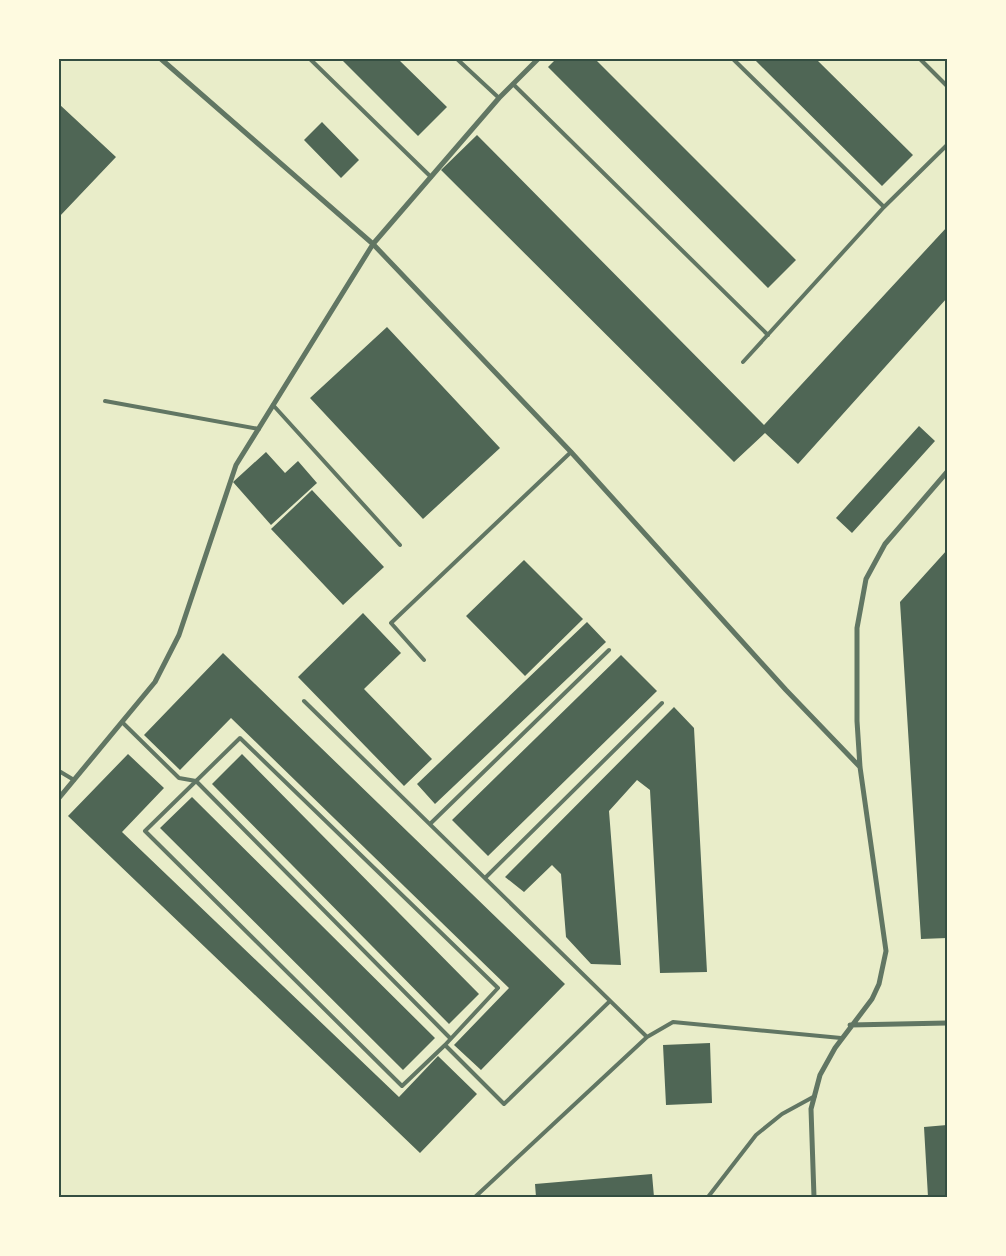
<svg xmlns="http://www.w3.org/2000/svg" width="1006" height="1256" font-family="Arial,sans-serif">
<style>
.building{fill:#4f6655}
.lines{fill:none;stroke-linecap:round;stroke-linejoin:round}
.service{stroke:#617663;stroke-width:4}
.minor{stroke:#617663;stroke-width:5}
.neatline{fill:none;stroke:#344e41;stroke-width:2}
</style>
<rect width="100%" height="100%" fill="#e9edc9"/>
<path class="building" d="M 341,59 L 398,59 L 447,107 L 418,136 Z
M 556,59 L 595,59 L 796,260 L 768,288 L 548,67 Z
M 754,59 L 816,59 L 913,155 L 882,186 Z
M 59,104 L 116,157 L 59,217 Z
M 322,122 L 359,160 L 341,178 L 304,140 Z
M 477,135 L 764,425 L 947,227 L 947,298 L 798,464 L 765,433 L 734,462 L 441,170 Z
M 387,327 L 500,448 L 423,519 L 310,398 Z
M 919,426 L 935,441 L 852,533 L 836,518 Z
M 266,452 L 285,473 L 298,461 L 317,483 L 271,525 L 233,482 Z
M 312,490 L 384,567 L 343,605 L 271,529 Z
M 947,550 L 947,615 L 946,617 L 947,938 L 921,939 L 900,602 Z
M 524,560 L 583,619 L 525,676 L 466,616 Z
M 363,613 L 401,653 L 364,689 L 432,759 L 404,786 L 298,677 Z
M 587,622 L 606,642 L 435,804 L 417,784 Z
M 223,653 L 565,984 L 481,1070 L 454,1045 L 509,988 L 231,718 L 180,770 L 144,735 Z
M 621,655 L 657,691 L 488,856 L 452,820 Z
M 674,707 L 694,728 L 707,972 L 660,973 L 650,790 L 637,780 L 609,811 L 621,965 L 591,964 L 566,937 L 561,874 L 552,865 L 524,892 L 505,877 Z
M 128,754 L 164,788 L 122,832 L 399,1097 L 438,1056 L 477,1094 L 420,1153 L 68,816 Z
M 242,754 L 479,994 L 449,1024 L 212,784 Z
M 192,797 L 435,1038 L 403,1070 L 160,828 Z
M 710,1043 L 712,1103 L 666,1105 L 663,1045 Z
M 947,1125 L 947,1197 L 928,1197 L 924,1127 Z
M 652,1174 L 654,1197 L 536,1197 L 535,1184 Z"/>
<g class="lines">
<path class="service" d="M 310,59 L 431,177
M 457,59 L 499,98
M 733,59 L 884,207 L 947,145
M 920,59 L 947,86
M 513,84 L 768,335
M 743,362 L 884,207
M 105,401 L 259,429
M 273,405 L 400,545
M 424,660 L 391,623 L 571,452
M 304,701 L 647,1037
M 122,722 L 179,778 L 196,781 L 450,1038
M 59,771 L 74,780
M 430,824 L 609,650
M 485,878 L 662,703
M 445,1045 L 498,988 L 240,738 L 145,831 L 402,1086 L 445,1045 L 504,1104 L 610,1001
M 475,1197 L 647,1037 L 673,1022 L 841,1038
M 708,1197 L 756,1135 L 782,1114 L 815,1096"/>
<path class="minor" d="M 161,59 L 373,244 L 571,452 L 786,690 L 860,767
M 59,798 L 155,682 L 179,635 L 236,465 L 373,244 L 499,98 L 538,59
M 850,1025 L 947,1023
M 814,1197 L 811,1109 L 820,1075 L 835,1048 L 872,999 L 879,984 L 886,951 L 860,767 L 857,721 L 857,628 L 866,579 L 885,544 L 947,472"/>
</g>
<rect width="1006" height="1256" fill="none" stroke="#fefae0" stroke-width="120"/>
<rect x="60" y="60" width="886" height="1136" class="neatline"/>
</svg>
